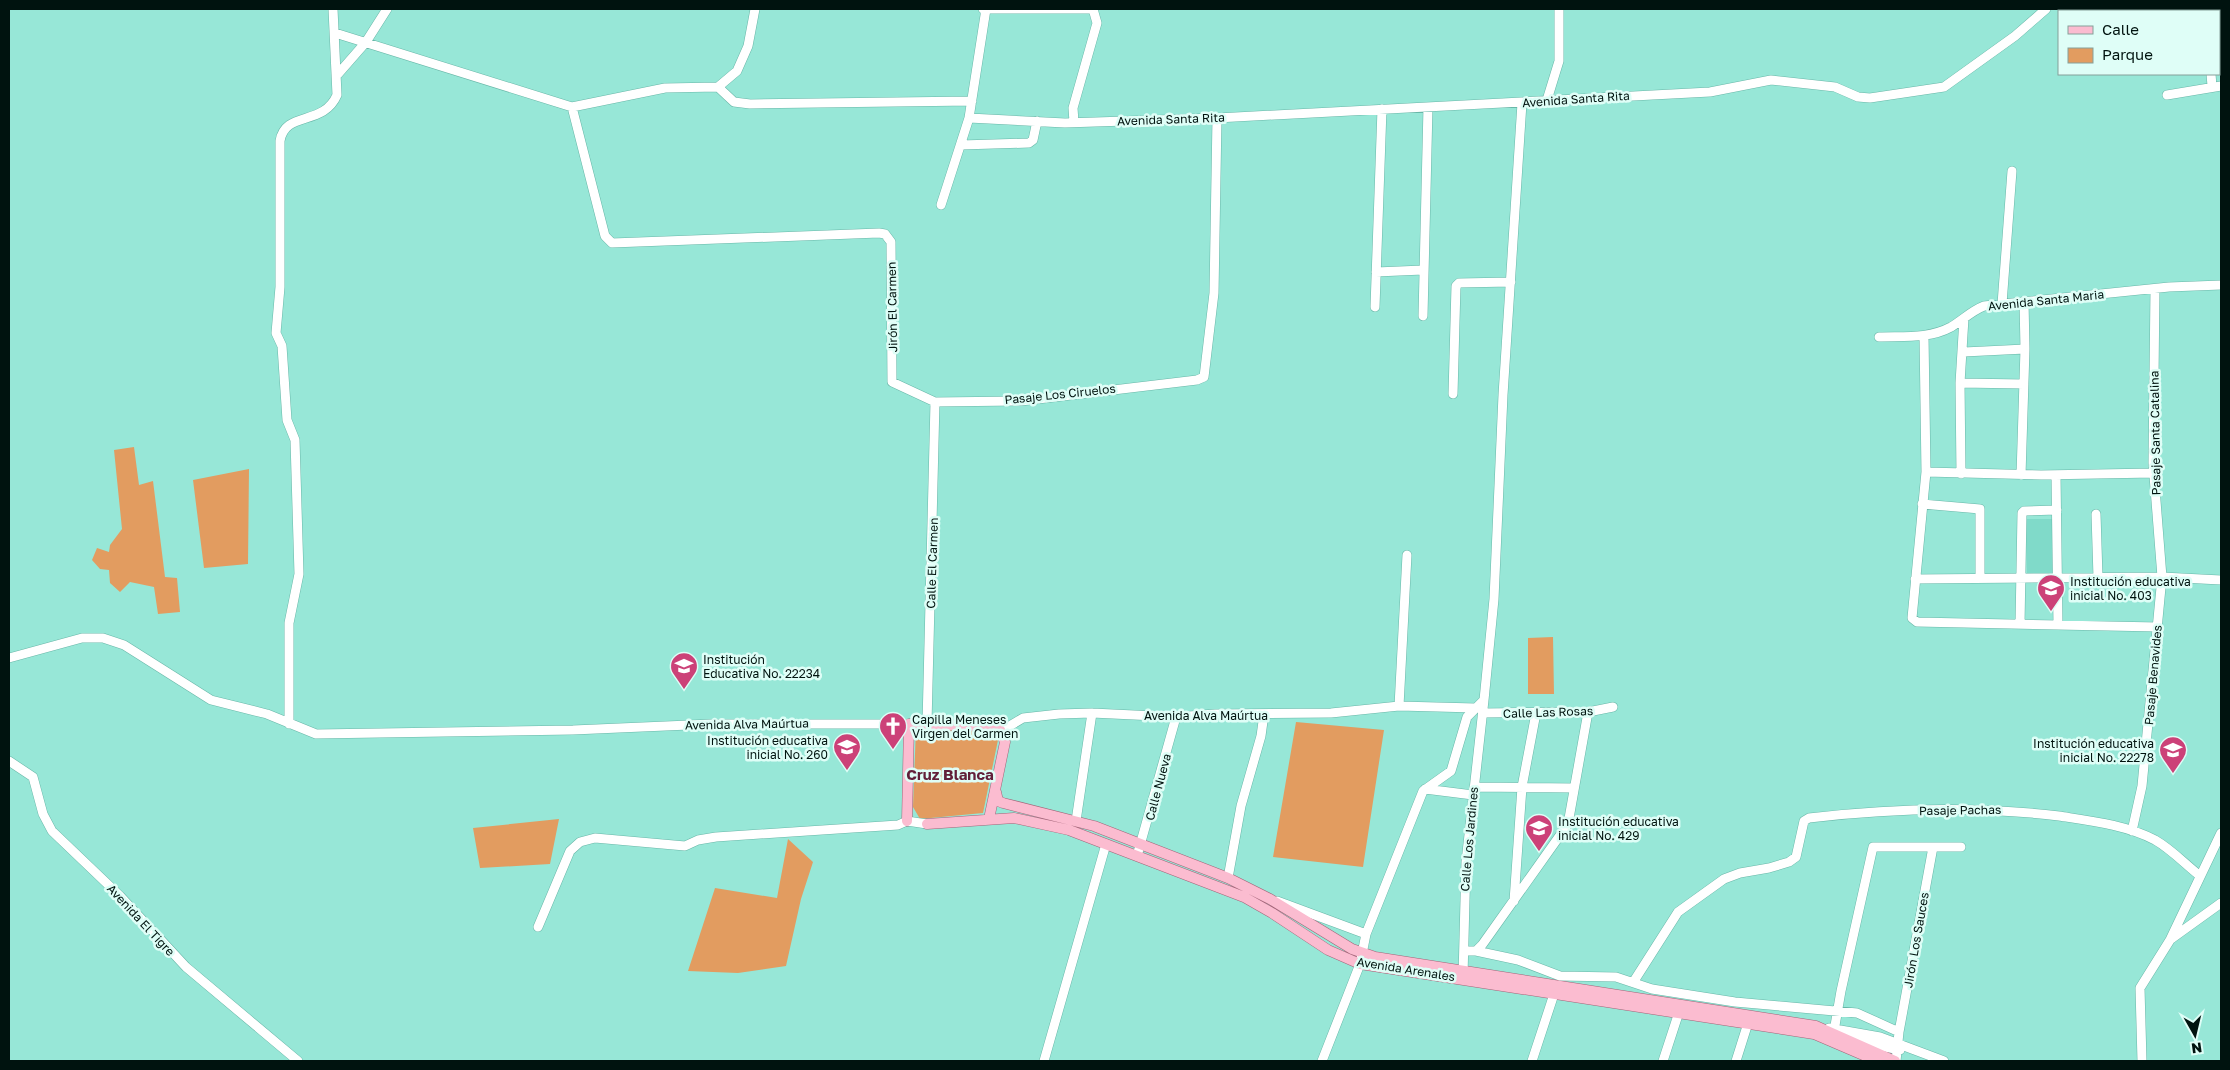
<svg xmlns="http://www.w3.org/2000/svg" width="2230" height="1070" font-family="'Golos Text',sans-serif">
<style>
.built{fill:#80dac9}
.green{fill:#e29c60}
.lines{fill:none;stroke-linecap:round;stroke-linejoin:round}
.minor-casing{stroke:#68b7a8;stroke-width:10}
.major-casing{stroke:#a26478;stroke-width:11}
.minor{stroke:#fff;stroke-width:9}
.major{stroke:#fbbcd0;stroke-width:10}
.labels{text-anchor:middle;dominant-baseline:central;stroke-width:5;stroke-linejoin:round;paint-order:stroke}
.street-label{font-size:12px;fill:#00130f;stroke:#dffef7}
.poi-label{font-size:12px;fill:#00130f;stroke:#dffef7;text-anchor:start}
.quarter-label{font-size:15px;font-weight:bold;fill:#621f39;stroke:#dffef7}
</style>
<rect width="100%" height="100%" fill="#97e7d7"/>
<path class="built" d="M 2026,519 L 2054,519 L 2055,576 L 2027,577 Z"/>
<path class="green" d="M 134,447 L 139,485 L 153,481 L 165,577 L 177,578 L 180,612 L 158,614 L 154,587 L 130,582 L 120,592 L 110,583 L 109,570 L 100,569 L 92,560 L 97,548 L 109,552 L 110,545 L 122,529 L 114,450 Z
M 249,469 L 248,564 L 204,568 L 193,480 Z
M 1553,637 L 1554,694 L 1528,694 L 1528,638 Z
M 1296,722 L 1384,730 L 1363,867 L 1273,857 Z
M 916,728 L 987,731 L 998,740 L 983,813 L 920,819 L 913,807 Z
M 559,819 L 550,864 L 480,868 L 473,828 Z
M 788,839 L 813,862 L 801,899 L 786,966 L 738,973 L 688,971 L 715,888 L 777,898 Z"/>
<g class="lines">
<g class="minor-casing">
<path id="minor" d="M 983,9 L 1092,9
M 335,33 L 572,107 L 665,88 L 718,87 L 737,71 L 748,46 L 755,9
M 338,74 L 366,42 L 387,9
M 2211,74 L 2212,86
M 718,87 L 734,102 L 750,104 L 972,101
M 2167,95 L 2221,86
M 1547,100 L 1559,61 L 1559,9
M 572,107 L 605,236 L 612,243 L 879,233 L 885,234 L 891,242 L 892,382 L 935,402 L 1021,401 L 1197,380 L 1204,377 L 1214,293 L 1217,118
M 969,118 L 1065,123 L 1217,118 L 1710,92 L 1771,80 L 1835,87 L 1858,97 L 1870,98 L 1944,87 L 2015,36 L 2046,9
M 1074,122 L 1073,108 L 1097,23 L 1093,9
M 961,145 L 1029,143 L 1033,140 L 1037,121
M 941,205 L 969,118 L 986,9
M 1376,272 L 1423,270
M 2002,304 L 2012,171
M 1375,307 L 1382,109
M 1423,316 L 1428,107
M 1924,336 L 1926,472 L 1912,618 L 1917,622 L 2158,627
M 1879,337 C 1903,336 1929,339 1951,327 C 1963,320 1971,311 1984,306 L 2169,287 L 2221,285
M 1964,352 L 2025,349
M 1960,383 L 2024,384
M 1453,394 L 1456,286 L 1459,283 L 1511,282
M 1926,472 L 2041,475 L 2154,473
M 1961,474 L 1960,383 L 1964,318
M 2021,475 L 2025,349 L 2024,301
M 2056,475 L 2058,625
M 1922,504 L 1980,509 L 1980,577
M 2096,514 L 2098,577
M 1915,579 L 2162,577 L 2221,580
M 2020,624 L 2022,513 L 2024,511 L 2057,510
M 9,658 L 82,638 L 103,638 L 124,645 L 211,700 L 267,714 L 316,734 L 573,730 L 712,724 L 909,724
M 1399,706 L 1407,555
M 1483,713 L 1588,712 L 1613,707
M 289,724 L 289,623 L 299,574 L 295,440 L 287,420 L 282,346 L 276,333 L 280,287 L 280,141 C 285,110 323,127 337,95 L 333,9
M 927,724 L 935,402
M 1001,731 L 1023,718 L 1059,714 L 1092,713 L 1176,717 L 1215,714 L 1331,713 L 1399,706 L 1475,708
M 9,761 L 33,777 L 43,814 L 52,831 L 120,896 L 186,967 L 298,1061
M 1474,787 L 1574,788
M 1425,789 L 1473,795
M 1076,821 L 1092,713
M 2132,831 L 2142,786 L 2162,577 L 2153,463 L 2155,289
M 1137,856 L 1176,717
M 1228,878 L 1241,806 L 1261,736 L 1264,714
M 1277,901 L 1366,934
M 1514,901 L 1522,787 L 1536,713
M 538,927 L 570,851 L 580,842 L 595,838 L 685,846 L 698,840 L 716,837 L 898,825 L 907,821 L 927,824
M 2171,939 L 2221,903
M 1465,951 L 1476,951 L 1482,945 L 1568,824 L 1588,712
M 1476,951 L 1518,960 L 1560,976 L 1616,977 L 1652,989 L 1735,1002 L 1857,1013 L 1899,1032
M 1463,976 L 1466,862 L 1484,700
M 1634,981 L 1678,912 L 1724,879 L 1740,873 L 1769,868 L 1789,862 L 1796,857 L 1804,821 L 1809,818 C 1892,808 1976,806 2059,816 C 2091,821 2126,825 2155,840 C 2171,849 2185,864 2199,875
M 1829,1028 L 1880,1037 L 1944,1061
M 1833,1037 L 1841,991 L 1873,847 L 1961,847
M 1851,1040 L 1900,1050
M 1044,1061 L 1106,844
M 1322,1061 L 1360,964 L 1366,934 L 1423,791 L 1451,771 L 1467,717 L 1484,700 L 1494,599 L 1503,395 L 1522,103
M 1532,1061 L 1556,988
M 1663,1061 L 1679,1012
M 1736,1061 L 1748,1023
M 1896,1061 L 1899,1032 L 1933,847
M 2142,1061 L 2140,988 L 2170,940 L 2221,833"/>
</g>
<g class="major-casing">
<path id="major" d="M 996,792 L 998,801 L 1003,803 L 1094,826 L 1228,878 L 1270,899 L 1352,949 L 1375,957 L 1816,1026 L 1895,1061
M 907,821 L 909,724 L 986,726 L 1000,730 L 1005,742 L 989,819
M 927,824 L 1014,818 L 1069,830 L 1244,897 L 1272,913 L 1328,950 L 1360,964 L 1814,1034 L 1877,1061"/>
</g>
<use href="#minor" class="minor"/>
<use href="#major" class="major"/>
</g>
<defs>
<g id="school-pin" transform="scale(1.4375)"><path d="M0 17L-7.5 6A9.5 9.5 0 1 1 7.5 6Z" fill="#cc4178" stroke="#dffef7"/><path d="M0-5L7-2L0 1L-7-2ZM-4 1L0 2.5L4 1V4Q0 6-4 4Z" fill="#fff"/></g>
<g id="church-pin" transform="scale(1.4375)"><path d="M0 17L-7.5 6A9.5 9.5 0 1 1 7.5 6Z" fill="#cc4178" stroke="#dffef7"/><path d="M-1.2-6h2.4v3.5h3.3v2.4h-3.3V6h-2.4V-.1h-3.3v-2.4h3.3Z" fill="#fff"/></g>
</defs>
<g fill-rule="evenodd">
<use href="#school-pin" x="2051" y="588"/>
<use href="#school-pin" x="684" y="666"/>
<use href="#church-pin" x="893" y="726"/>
<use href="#school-pin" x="847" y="747"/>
<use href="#school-pin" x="2173" y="750"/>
<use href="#school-pin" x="1539" y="828"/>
</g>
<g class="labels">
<g class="street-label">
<text transform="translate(1576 99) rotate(-4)">Avenida Santa Rita</text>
<text transform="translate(1171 119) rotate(-2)">Avenida Santa Rita</text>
<text transform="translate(2046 300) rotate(-6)">Avenida Santa Maria</text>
<text transform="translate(892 307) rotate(-91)">Jirón El Carmen</text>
<text transform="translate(1060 394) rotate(-6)">Pasaje Los Ciruelos</text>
<text transform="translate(2155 433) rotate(-91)">Pasaje Santa Catalina</text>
<text transform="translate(932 563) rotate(-88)">Calle El Carmen</text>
<text transform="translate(2153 675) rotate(-85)">Pasaje Benavides</text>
<text transform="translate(1548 712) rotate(-2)">Calle Las Rosas</text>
<text x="1206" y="715">Avenida Alva Maúrtua</text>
<text transform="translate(747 724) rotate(-1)">Avenida Alva Maúrtua</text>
<text transform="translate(1158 787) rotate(-75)">Calle Nueva</text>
<text transform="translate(1960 810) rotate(-1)">Pasaje Pachas</text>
<text transform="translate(1469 839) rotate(-85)">Calle Los Jardines</text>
<text transform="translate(141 920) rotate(47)">Avenida El Tigre</text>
<text transform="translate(1916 940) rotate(-80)">Jirón Los Sauces</text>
<text transform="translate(1406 969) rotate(9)">Avenida Arenales</text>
</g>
<g class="poi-label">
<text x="2070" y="581">Institución educativa<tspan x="2070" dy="14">inicial No. 403</tspan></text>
<text x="703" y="659">Institución<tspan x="703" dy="14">Educativa No. 22234</tspan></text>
<text x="912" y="719">Capilla Meneses<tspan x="912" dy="14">Virgen del Carmen</tspan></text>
<text x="828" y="740" text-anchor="end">Institución educativa<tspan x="828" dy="14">inicial No. 260</tspan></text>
<text x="2154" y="743" text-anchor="end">Institución educativa<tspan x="2154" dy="14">inicial No. 22278</tspan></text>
<text x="1558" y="821">Institución educativa<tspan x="1558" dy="14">inicial No. 429</tspan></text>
</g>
<g class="quarter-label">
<text x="950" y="774">Cruz Blanca</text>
</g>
</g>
<rect width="2230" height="1070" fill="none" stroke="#00130f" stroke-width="20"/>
<rect x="2058" y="10" width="162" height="65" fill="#dffef7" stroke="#86a09a"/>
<rect x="2068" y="26" width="25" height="8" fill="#fbbcd0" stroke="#86a09a"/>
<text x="2102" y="35" font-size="15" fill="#00130f">Calle</text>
<rect x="2068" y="48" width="25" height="15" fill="#e29c60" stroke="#86a09a"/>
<text x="2102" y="60" font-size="15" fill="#00130f">Parque</text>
<g transform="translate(2195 1035) rotate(172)" stroke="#dffef7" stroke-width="4" paint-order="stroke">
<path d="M0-4L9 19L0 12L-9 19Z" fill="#00130f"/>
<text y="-8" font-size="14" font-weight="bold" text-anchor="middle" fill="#00130f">N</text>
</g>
</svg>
